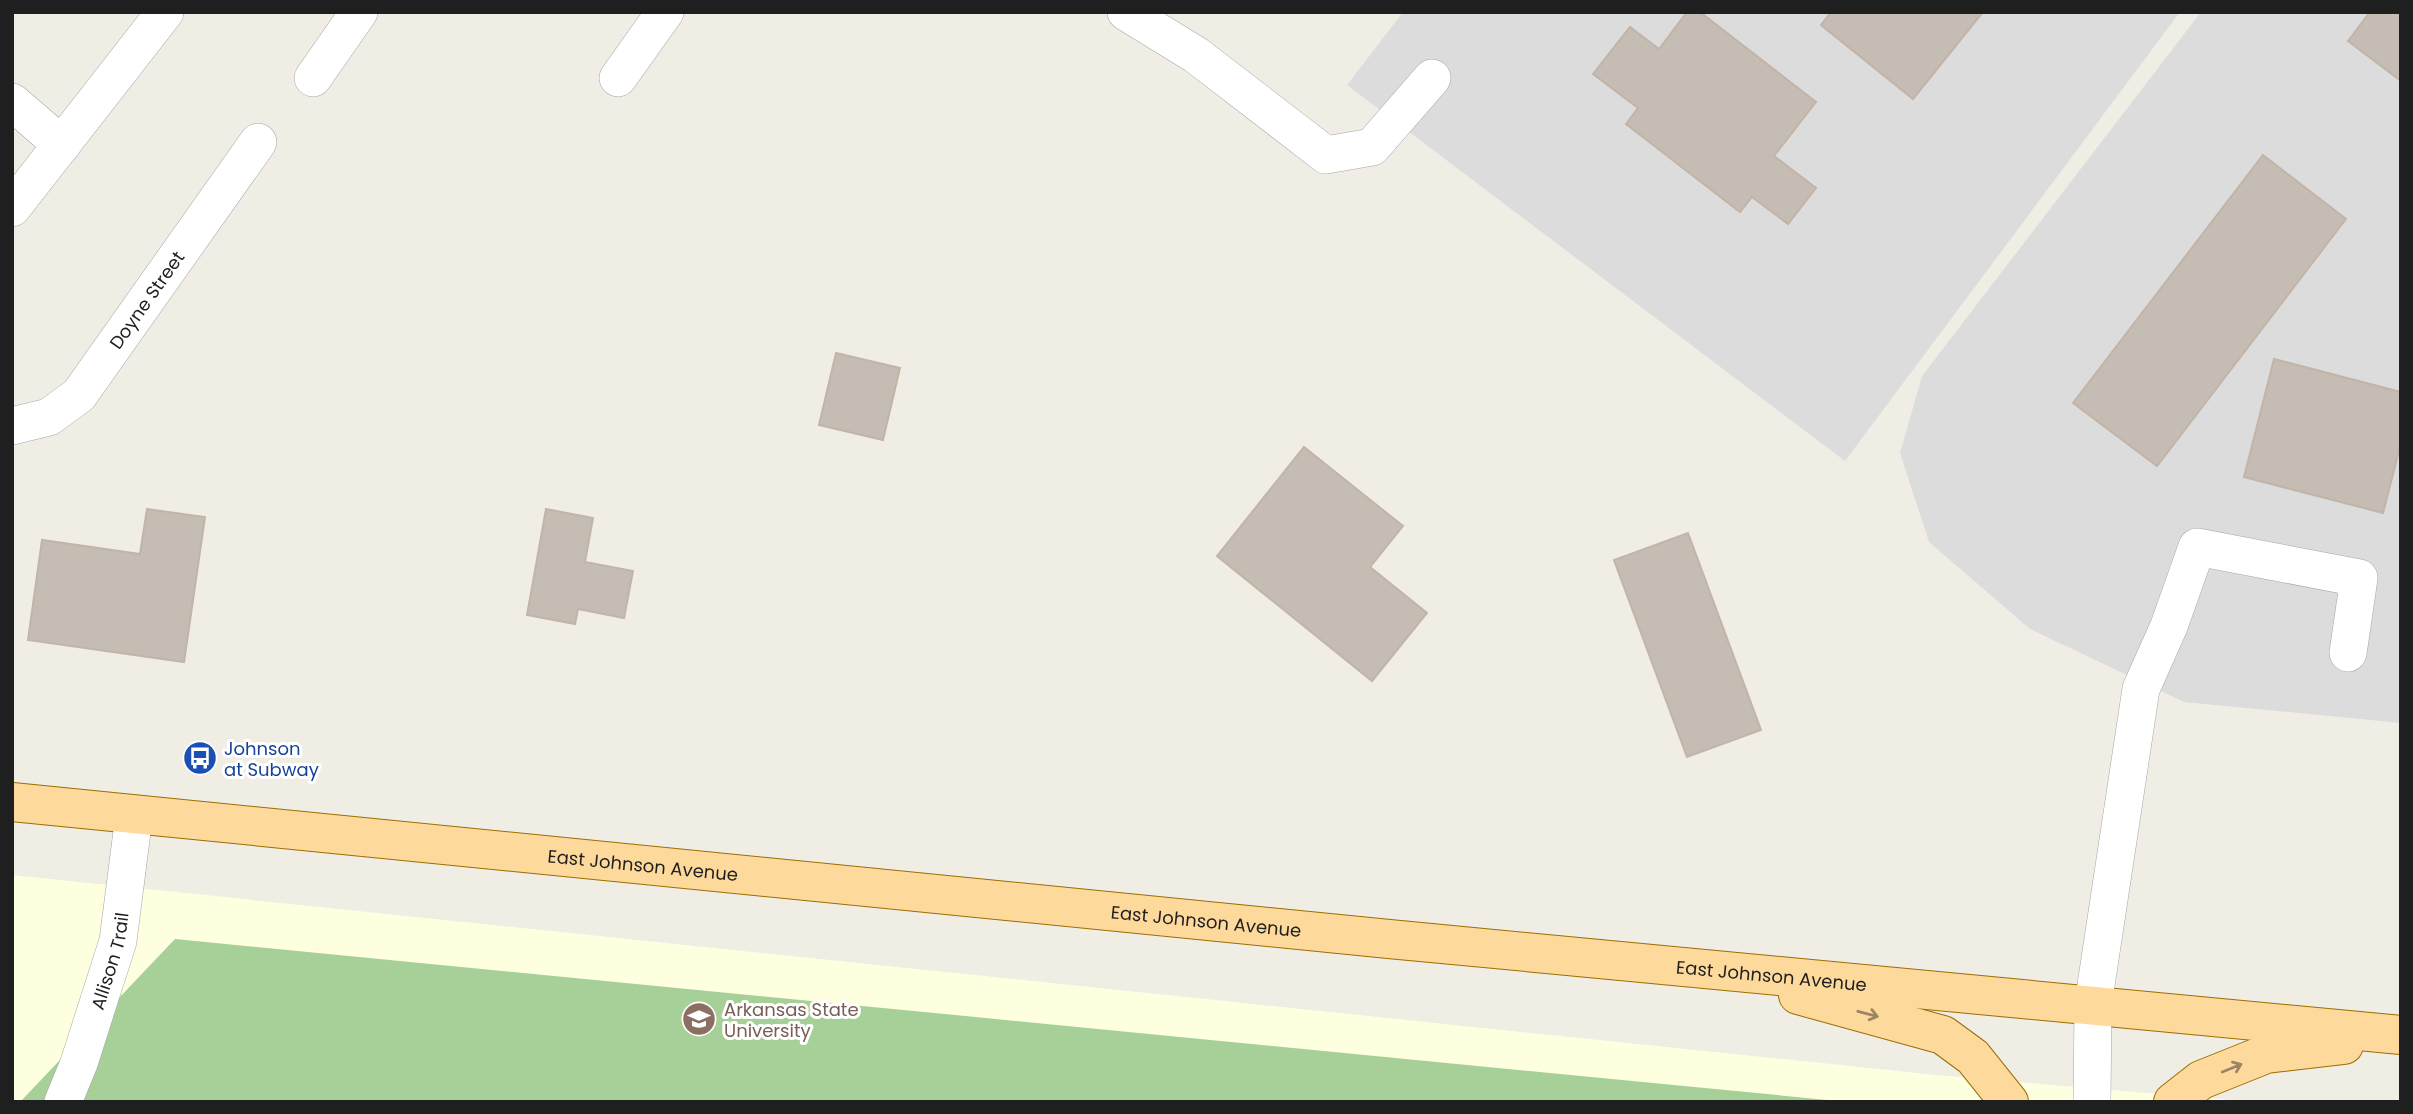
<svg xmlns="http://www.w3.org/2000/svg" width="2413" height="1114" font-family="Poppins,sans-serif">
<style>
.residential{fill:#dddcdc}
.education{fill:#fdffdf}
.forest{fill:#a6d098}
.building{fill:#c5bcb4;stroke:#c2b4a7;stroke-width:2}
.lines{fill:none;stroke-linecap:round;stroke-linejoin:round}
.minor-casing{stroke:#a6a6a6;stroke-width:38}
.major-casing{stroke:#9a6f00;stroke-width:40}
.minor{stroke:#fff;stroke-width:37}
.major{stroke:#fed99c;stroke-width:38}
.oneway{stroke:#9a8564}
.labels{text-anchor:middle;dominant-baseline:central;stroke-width:6;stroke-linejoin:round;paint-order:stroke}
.street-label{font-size:18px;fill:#1f1f1f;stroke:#fff}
.transit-label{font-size:18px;fill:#164399;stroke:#fff;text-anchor:start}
.education-label{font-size:18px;fill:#785e54;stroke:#fff;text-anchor:start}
</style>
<rect width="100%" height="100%" fill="#f0ede5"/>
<path class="residential" d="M 1403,12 L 2180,12 L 1845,461 L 1347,85 Z
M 2201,12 L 2401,12 L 2401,723 L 2184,702 L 2030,629 L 1929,542 L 1900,453 L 1922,376 Z"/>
<path class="education" d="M 12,875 L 1936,1075 L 2253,1102 L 12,1102 Z"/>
<path class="forest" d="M 175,939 L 1848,1102 L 20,1102 Z"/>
<path class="building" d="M 1687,12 L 1700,12 L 1816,102 L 1774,156 L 1816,188 L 1788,224 L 1752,197 L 1740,212 L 1626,124 L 1638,108 L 1593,74 L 1630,27 L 1659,49 Z
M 1831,12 L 1983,12 L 1913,99 L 1821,25 Z
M 2370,12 L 2401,12 L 2401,81 L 2348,41 Z
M 2263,155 L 2346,219 L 2157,466 L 2073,403 Z
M 836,353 L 900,368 L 883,440 L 819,425 Z
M 2274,359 L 2401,392 L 2401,443 L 2383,513 L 2244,477 Z
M 1304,447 L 1403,526 L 1370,567 L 1427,613 L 1372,681 L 1217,556 Z
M 147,509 L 205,517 L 184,662 L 28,640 L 42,540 L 140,554 Z
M 546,509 L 593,518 L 585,562 L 633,571 L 624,618 L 578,609 L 575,624 L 527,615 Z
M 1688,533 L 1761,730 L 1687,757 L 1614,560 Z"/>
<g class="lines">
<g class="minor-casing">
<g id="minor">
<path d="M 1126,12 L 1196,55 L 1326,155 L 1372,147 L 1432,78"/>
<path d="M 313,78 L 359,12"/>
<path d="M 618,78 L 665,12"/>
<path d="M 12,102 L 62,145"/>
<path d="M 12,208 L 165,12"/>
<path id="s1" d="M 12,426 L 49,417 L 79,395 L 258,142"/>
<path id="s2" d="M 63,1102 L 79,1063 L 118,941 L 134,816"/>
<path d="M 2092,1102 L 2093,1005 L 2141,689 L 2169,626 L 2197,547 L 2359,578 L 2348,653"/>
</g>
</g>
<g class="major-casing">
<g id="major">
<path id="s3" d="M 12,802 L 1389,939 L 2401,1035"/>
<path d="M 1798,995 L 1943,1035 L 1973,1057 L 2009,1102"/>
<path d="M 2173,1102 L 2201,1080 L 2266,1054 L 2344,1045"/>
</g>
</g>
<use href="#minor" class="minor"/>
<use href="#major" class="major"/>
</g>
<defs><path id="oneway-shaft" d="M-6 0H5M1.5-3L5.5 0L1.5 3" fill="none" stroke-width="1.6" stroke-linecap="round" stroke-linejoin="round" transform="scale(1.75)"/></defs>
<g class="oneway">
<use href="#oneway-shaft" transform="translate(1868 1014) rotate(15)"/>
<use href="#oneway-shaft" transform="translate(2232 1068) rotate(-22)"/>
</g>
<defs>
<g id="bus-disc" transform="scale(1.75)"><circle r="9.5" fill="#1a4fb4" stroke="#fff"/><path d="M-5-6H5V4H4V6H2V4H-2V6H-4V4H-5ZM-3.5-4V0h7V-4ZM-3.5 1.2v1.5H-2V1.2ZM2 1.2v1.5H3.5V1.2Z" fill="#fff"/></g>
<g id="university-disc" transform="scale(1.75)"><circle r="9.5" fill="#8d6e63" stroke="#fff"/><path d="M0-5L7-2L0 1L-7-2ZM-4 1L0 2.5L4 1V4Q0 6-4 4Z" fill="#fff"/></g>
</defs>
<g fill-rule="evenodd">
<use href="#bus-disc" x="200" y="758"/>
<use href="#university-disc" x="699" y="1019"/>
</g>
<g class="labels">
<g class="street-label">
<text stroke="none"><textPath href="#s1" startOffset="192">Doyne Street</textPath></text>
<text stroke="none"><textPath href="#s3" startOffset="634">East Johnson Avenue</textPath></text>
<text stroke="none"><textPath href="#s3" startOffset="1200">East Johnson Avenue</textPath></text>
<text stroke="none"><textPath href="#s2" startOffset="149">Allison Trail</textPath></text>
<text stroke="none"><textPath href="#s3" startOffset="1768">East Johnson Avenue</textPath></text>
</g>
<g class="transit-label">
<text x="224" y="748">Johnson<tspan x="224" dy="21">at Subway</tspan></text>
</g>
<g class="education-label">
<text x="724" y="1009">Arkansas State<tspan x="724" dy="21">University</tspan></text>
</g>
</g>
<rect width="2413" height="1114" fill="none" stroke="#1f1f1f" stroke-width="28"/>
</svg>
